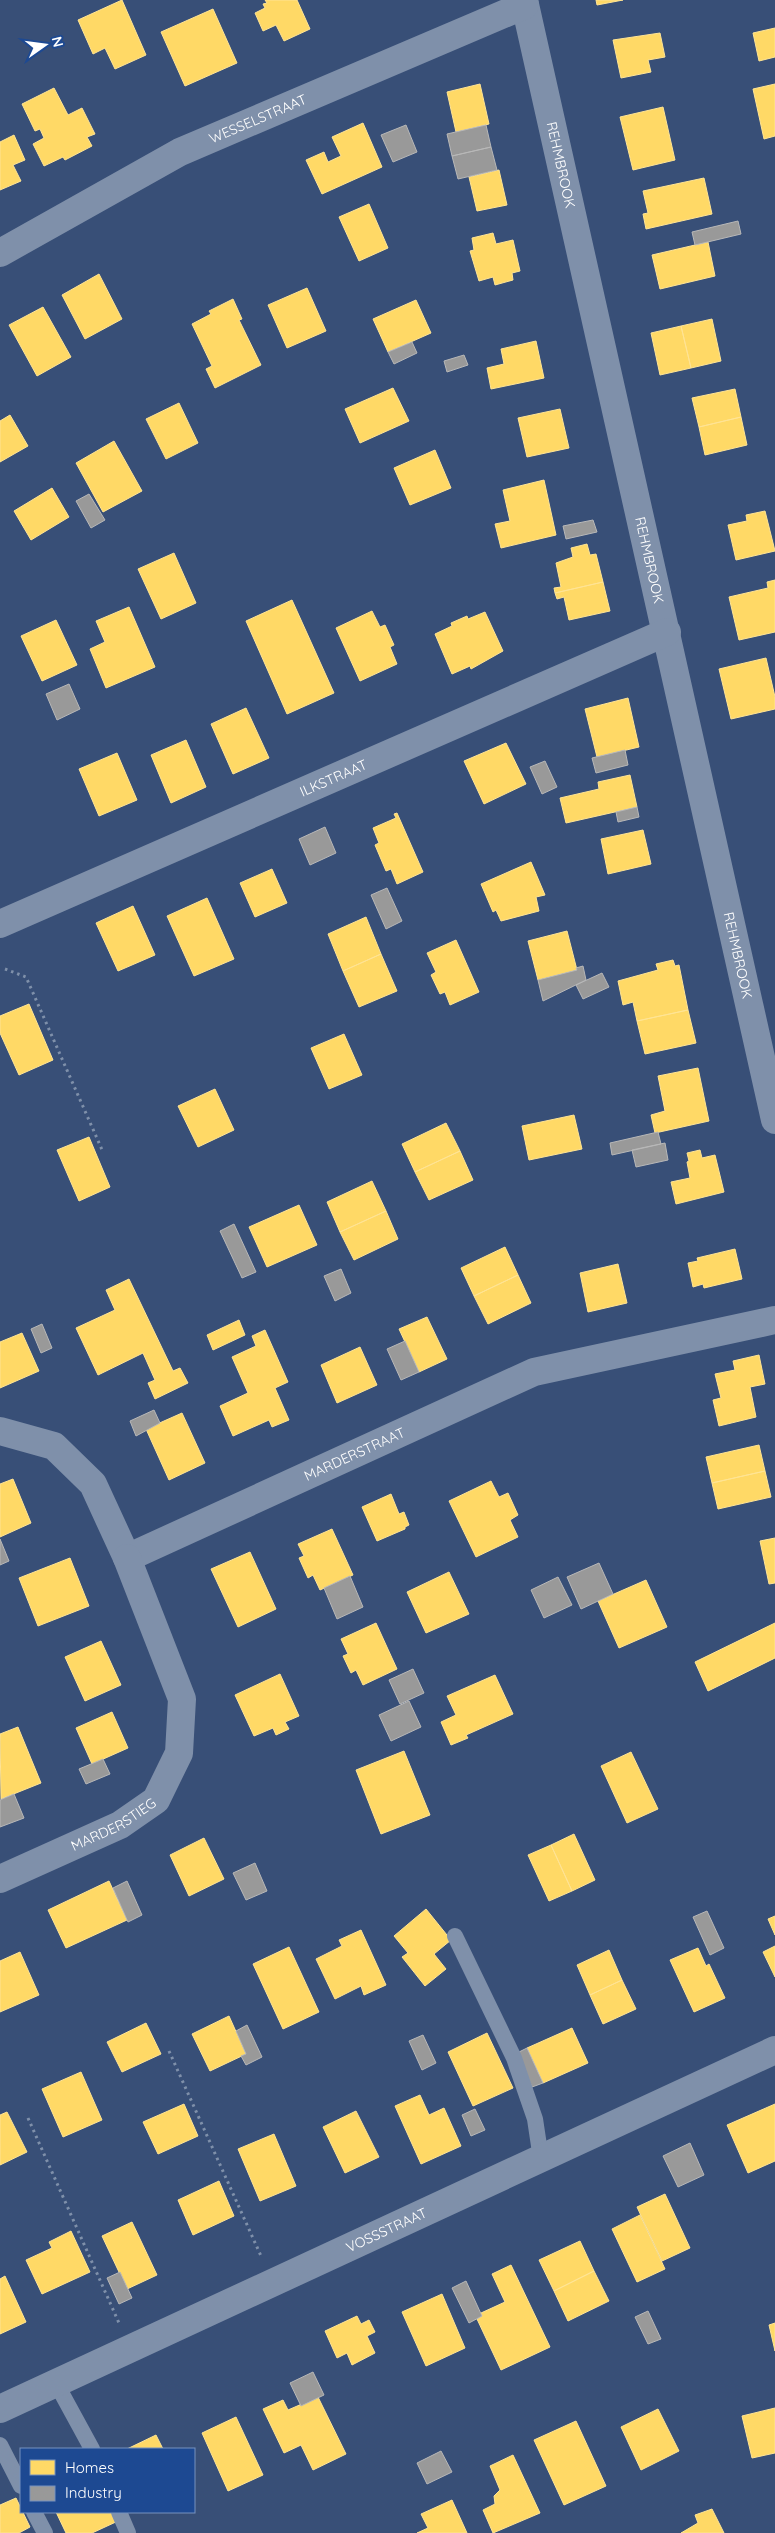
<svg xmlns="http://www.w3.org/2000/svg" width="775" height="2533" font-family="Quicksand,sans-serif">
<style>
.homes{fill:#ffd966;stroke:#ffe494}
.industry{fill:#999;stroke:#b8b8b8}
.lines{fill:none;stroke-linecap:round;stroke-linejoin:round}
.path{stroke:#7f90aa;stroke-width:3;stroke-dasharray:2.5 4;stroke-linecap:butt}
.service{stroke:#7f90aa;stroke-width:16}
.minor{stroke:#7f90aa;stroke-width:28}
.labels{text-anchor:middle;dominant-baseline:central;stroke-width:5;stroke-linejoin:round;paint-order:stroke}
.street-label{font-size:14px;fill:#fff;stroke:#1d4992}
</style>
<rect width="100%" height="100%" fill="#384f77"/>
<path class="homes" d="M 122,0 L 146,55 L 115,69 L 105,48 L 93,54 L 78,20 Z
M 265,0 L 297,0 L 310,29 L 284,41 L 276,25 L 263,31 L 255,13 L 265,8 L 263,4 L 267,3 Z
M 596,0 L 623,0 L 597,5 Z
M 213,9 L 237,63 L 185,86 L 161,32 Z
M 775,28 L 775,57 L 759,61 L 753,33 Z
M 660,33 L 665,57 L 648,60 L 651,72 L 621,78 L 613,40 Z
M 480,84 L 489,124 L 456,132 L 447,92 Z
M 775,84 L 775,136 L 764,139 L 753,89 Z
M 54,88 L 68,115 L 82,108 L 95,134 L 87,137 L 92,146 L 65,160 L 63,157 L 44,166 L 33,144 L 44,138 L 40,129 L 35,131 L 22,104 Z
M 663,107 L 675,160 L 633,170 L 620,117 Z
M 363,123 L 382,167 L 322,194 L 306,160 L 324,152 L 328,162 L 341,156 L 332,137 Z
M 14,135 L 25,160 L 13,165 L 21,181 L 0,190 L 0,142 Z
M 499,170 L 507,205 L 477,211 L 469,177 Z
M 704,178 L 712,214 L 646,229 L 643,214 L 648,213 L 643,191 Z
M 369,204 L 388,248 L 359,261 L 339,217 Z
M 493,233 L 496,244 L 513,240 L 520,271 L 512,273 L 513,280 L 495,285 L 493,277 L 479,281 L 470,251 L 474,250 L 472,238 Z
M 708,242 L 715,276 L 660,289 L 652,255 Z
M 99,274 L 122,319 L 85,339 L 62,295 Z
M 307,288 L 326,331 L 287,348 L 268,305 Z
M 233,299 L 242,319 L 239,320 L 261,365 L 215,388 L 206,369 L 212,366 L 192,324 L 211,314 L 209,311 Z
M 416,300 L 431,333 L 388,352 L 373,319 Z
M 43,307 L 71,357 L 37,376 L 9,325 Z
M 712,319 L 721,361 L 691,368 L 681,326 Z
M 681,326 L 691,368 L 660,375 L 651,333 Z
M 536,341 L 544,378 L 491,389 L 487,368 L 504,364 L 501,349 Z
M 393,388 L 409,421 L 360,443 L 345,409 Z
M 735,389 L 741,417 L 699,427 L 692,398 Z
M 179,403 L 198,443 L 166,459 L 146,419 Z
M 560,409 L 569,448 L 527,457 L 518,418 Z
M 10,415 L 28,446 L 0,462 L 0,421 Z
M 741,417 L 747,445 L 705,455 L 699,427 Z
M 114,441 L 142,491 L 103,512 L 76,463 Z
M 435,450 L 451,488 L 410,505 L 394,468 Z
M 544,480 L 556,535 L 501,548 L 495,524 L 510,521 L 503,490 Z
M 52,488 L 69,517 L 31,540 L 14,511 Z
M 765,511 L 775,551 L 736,560 L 728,525 L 747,521 L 746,515 Z
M 587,544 L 590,555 L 596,554 L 603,582 L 555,593 L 554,588 L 561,587 L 556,563 L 573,557 L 571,548 Z
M 174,553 L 196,603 L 161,619 L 138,569 Z
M 775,580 L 775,632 L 739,640 L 729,597 L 768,588 L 767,582 Z
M 603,582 L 610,611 L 569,620 L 564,597 L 557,599 L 555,593 Z
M 292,600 L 334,693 L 287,714 L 246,621 Z
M 129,607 L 155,667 L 106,688 L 90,649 L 105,642 L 96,621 Z
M 372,611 L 380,627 L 385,625 L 394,645 L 390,647 L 397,664 L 360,681 L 336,628 Z
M 485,612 L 503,651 L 471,669 L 470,666 L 452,674 L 435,634 L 452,626 L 451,623 L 467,616 L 468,619 Z
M 56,620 L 77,665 L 42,681 L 21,636 Z
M 766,658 L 775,697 L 775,709 L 731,719 L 719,669 Z
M 628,698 L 639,747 L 597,757 L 585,709 Z
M 246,708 L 269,758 L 233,774 L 211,724 Z
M 186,740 L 206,787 L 171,803 L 151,755 Z
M 506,743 L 526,784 L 484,804 L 464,761 Z
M 117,753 L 137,800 L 99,816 L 79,769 Z
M 630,775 L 637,807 L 566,823 L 560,798 L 599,789 L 598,782 Z
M 397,813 L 423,872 L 397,884 L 391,869 L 386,871 L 375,845 L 379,843 L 373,828 L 396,818 L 394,814 Z
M 643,830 L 651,864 L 608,874 L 601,839 Z
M 531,862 L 545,895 L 536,897 L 539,911 L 501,921 L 496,910 L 493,912 L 481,884 Z
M 272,869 L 287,903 L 255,917 L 240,883 Z
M 207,898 L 234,959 L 194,976 L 167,916 Z
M 133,906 L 155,955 L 118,971 L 96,923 Z
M 366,917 L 381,954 L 343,971 L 328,934 Z
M 567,931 L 577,970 L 538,980 L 528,941 Z
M 456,940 L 479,992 L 450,1005 L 445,992 L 440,994 L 431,975 L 436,972 L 427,953 Z
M 381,954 L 397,991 L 359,1007 L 343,971 Z
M 673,960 L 675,966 L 679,965 L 688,1010 L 637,1021 L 633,1002 L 623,1005 L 618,981 L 658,970 L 656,964 Z
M 29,1004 L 53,1060 L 19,1075 L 0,1033 L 0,1016 Z
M 688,1010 L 696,1043 L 645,1054 L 637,1021 Z
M 344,1034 L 362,1075 L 329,1089 L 311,1048 Z
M 698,1068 L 709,1121 L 655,1133 L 651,1115 L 665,1111 L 658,1076 Z
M 215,1089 L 234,1130 L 198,1147 L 178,1106 Z
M 574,1115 L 582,1149 L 529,1160 L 522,1126 Z
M 446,1123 L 460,1151 L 415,1172 L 402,1144 Z
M 89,1137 L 110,1187 L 79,1201 L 57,1150 Z
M 700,1150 L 702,1158 L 715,1155 L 724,1192 L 676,1204 L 671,1182 L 690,1178 L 687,1162 L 689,1161 L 687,1153 Z
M 460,1151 L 473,1180 L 429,1200 L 415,1172 Z
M 372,1181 L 386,1211 L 340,1232 L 327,1202 Z
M 299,1205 L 317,1245 L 267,1267 L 249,1227 Z
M 386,1211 L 398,1239 L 354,1260 L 340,1232 Z
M 505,1247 L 518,1275 L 474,1296 L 461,1268 Z
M 735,1249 L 742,1279 L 704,1288 L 703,1284 L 693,1287 L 688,1263 L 698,1261 L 697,1258 Z
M 618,1264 L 627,1303 L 588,1312 L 580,1273 Z
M 518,1275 L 531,1303 L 488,1324 L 474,1296 Z
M 129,1279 L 173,1371 L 180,1368 L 188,1383 L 155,1399 L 148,1383 L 155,1380 L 143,1353 L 98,1375 L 76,1328 L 115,1310 L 106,1290 Z
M 427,1317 L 447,1359 L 419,1372 L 399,1329 Z
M 239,1320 L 245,1335 L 213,1350 L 207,1335 Z
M 265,1330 L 288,1382 L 275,1388 L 289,1420 L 272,1427 L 269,1420 L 233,1436 L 220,1406 L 248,1393 L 232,1357 L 256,1346 L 252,1336 Z
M 22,1333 L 39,1371 L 0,1388 L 0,1342 Z
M 360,1347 L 377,1385 L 337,1403 L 321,1365 Z
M 759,1355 L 765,1384 L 750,1387 L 756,1417 L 719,1426 L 713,1400 L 721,1398 L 715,1374 L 735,1370 L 733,1361 Z
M 182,1413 L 205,1463 L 169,1480 L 146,1429 Z
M 759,1445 L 765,1471 L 712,1483 L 706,1457 Z
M 765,1471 L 771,1497 L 718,1509 L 712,1483 Z
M 13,1479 L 31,1523 L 0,1537 L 0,1484 Z
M 491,1481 L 499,1497 L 508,1493 L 518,1515 L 510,1520 L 518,1537 L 476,1557 L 449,1501 Z
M 391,1494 L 399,1514 L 404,1512 L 409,1525 L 405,1527 L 405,1529 L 377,1541 L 362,1507 Z
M 332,1529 L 353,1575 L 320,1590 L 313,1575 L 308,1578 L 299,1558 L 304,1556 L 298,1544 Z
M 775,1538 L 775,1583 L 769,1584 L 760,1541 Z
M 250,1552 L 276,1609 L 238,1627 L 211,1569 Z
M 70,1558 L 89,1606 L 38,1626 L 19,1578 Z
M 449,1572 L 469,1614 L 426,1633 L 407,1592 Z
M 646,1580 L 667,1627 L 619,1648 L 598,1601 Z
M 376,1623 L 397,1669 L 363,1685 L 356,1670 L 351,1673 L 343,1656 L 348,1654 L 341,1639 Z
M 775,1623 L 775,1658 L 708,1691 L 695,1662 Z
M 101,1641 L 121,1685 L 85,1701 L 65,1657 Z
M 280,1674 L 299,1716 L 285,1722 L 289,1729 L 276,1735 L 273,1728 L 254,1736 L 235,1695 Z
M 495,1675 L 513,1714 L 466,1735 L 468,1738 L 451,1745 L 441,1722 L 456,1715 L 447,1696 Z
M 112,1712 L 128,1748 L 92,1764 L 76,1728 Z
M 18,1727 L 41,1783 L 1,1799 L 0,1734 Z
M 404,1751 L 430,1815 L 381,1834 L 356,1770 Z
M 631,1752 L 658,1809 L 627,1823 L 601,1766 Z
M 574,1834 L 595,1880 L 572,1891 L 551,1845 Z
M 204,1838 L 224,1879 L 189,1896 L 170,1855 Z
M 551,1845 L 572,1891 L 549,1901 L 528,1855 Z
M 109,1881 L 127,1920 L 66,1948 L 48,1910 Z
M 426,1909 L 451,1940 L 434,1954 L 446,1969 L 425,1986 L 402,1957 L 408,1953 L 394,1936 Z
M 775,1916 L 775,1935 L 768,1919 Z
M 361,1930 L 386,1985 L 364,1995 L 361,1986 L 335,1999 L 316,1959 L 342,1946 L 339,1940 Z
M 775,1946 L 775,1977 L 763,1952 Z
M 289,1947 L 319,2012 L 283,2029 L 253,1964 Z
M 698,1948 L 706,1966 L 709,1964 L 725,1998 L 694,2012 L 670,1960 Z
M 609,1950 L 622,1980 L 590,1995 L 577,1965 Z
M 20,1952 L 39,1995 L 0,2012 L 0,1961 Z
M 622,1980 L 636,2009 L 603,2024 L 590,1995 Z
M 229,2016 L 246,2054 L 210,2071 L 192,2034 Z
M 146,2023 L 161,2054 L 122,2072 L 107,2042 Z
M 572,2028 L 588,2063 L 543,2083 L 527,2048 Z
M 487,2033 L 513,2088 L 473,2106 L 448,2052 Z
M 81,2072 L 102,2120 L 63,2137 L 42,2089 Z
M 420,2095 L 429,2115 L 444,2108 L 461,2146 L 421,2164 L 395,2106 Z
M 184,2104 L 198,2136 L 158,2154 L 143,2122 Z
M 775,2104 L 775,2161 L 748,2173 L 727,2125 Z
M 356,2111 L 379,2157 L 345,2173 L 323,2127 Z
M 7,2112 L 27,2152 L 0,2165 L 0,2115 Z
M 274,2134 L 296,2186 L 260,2201 L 238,2149 Z
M 219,2181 L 234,2216 L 193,2235 L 178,2200 Z
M 665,2194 L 690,2248 L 662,2261 L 637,2207 Z
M 640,2215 L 665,2269 L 637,2282 L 612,2229 Z
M 132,2222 L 157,2275 L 127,2289 L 102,2236 Z
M 71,2231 L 90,2272 L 42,2294 L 26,2260 L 52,2248 L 49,2242 Z
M 580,2241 L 594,2271 L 554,2291 L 539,2260 Z
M 511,2265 L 550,2347 L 501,2370 L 477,2319 L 482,2316 L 481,2313 L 505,2302 L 492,2274 Z
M 594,2271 L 609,2301 L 568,2321 L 554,2291 Z
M 5,2276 L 26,2322 L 0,2334 L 0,2279 Z
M 442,2294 L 465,2348 L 426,2366 L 402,2312 Z
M 357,2316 L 361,2324 L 369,2320 L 375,2332 L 367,2336 L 375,2353 L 352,2365 L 347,2353 L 337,2358 L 325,2331 Z
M 775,2323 L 775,2351 L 769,2325 Z
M 318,2397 L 346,2454 L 313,2470 L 301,2445 L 284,2453 L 263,2409 L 283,2400 L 288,2410 Z
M 775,2408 L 775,2453 L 752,2458 L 742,2416 Z
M 658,2409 L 679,2451 L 641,2470 L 621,2427 Z
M 236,2417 L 263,2475 L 228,2491 L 202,2433 Z
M 576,2421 L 606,2486 L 564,2505 L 534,2440 Z
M 156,2435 L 163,2449 L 127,2449 Z
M 513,2455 L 540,2513 L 493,2533 L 483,2510 L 495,2504 L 494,2496 L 500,2490 L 490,2466 Z
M 16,2498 L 30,2527 L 19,2533 L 0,2533 L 0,2505 Z
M 452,2500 L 467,2533 L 417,2533 L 428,2528 L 421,2514 Z
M 712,2509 L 724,2533 L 681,2533 L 698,2523 L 695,2515 Z
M 56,2512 L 113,2512 L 118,2521 L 92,2533 L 66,2533 Z"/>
<path class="industry" d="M 406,125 L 417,152 L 393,162 L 381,135 Z
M 486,125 L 491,147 L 452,156 L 447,134 Z
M 491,147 L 497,170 L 458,179 L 452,156 Z
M 738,221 L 741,234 L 695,245 L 692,232 Z
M 412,342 L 417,353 L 394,364 L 388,352 Z
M 464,355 L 468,365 L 447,372 L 444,361 Z
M 89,494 L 105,520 L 91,528 L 76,501 Z
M 593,520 L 597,532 L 566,539 L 563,526 Z
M 69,684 L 80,709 L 57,720 L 46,694 Z
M 625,750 L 628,765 L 596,773 L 592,758 Z
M 545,761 L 557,787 L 542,794 L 530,767 Z
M 637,807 L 639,817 L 618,822 L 616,812 Z
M 325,827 L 336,853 L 310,865 L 299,839 Z
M 387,888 L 402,921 L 386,929 L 371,895 Z
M 583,966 L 586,980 L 543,1001 L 538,980 L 577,970 L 576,968 Z
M 602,973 L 609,987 L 583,999 L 576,985 Z
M 658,1132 L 661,1144 L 612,1155 L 610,1143 Z
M 665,1143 L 668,1160 L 636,1167 L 632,1150 Z
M 234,1224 L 256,1272 L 242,1278 L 220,1231 Z
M 341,1269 L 351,1293 L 335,1301 L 324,1276 Z
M 42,1324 L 52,1348 L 41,1353 L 31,1329 Z
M 405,1341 L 419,1372 L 401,1380 L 387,1349 Z
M 154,1410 L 160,1423 L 136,1436 L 130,1421 Z
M 0,1539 L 9,1561 L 0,1565 Z
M 599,1563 L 613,1594 L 581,1609 L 567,1577 Z
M 350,1576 L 363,1607 L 337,1619 L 324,1588 Z
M 558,1577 L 572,1605 L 544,1618 L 531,1590 Z
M 413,1669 L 424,1693 L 400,1704 L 389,1680 Z
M 409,1701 L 421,1727 L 391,1741 L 379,1715 Z
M 103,1759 L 110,1774 L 86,1784 L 79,1769 Z
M 14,1794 L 24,1818 L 0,1827 L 0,1800 Z
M 255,1863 L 267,1891 L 246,1900 L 233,1873 Z
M 127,1881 L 142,1915 L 128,1922 L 113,1888 Z
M 707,1911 L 724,1948 L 710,1955 L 693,1917 Z
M 247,2025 L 262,2057 L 246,2065 L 241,2056 L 246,2054 L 236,2031 Z
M 423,2035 L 436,2063 L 422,2070 L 409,2041 Z
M 527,2048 L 543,2083 L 532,2087 L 517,2053 Z
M 475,2109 L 485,2130 L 471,2136 L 462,2115 Z
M 690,2143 L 704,2175 L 678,2187 L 663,2156 Z
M 120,2272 L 132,2298 L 119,2304 L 107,2278 Z
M 466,2281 L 482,2316 L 469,2323 L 452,2288 Z
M 648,2311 L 661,2339 L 648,2344 L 635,2317 Z
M 313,2372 L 324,2395 L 301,2406 L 290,2383 Z
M 441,2451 L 452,2472 L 427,2484 L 417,2463 Z"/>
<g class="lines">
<path class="path" d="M 5,969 L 26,977 L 103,1152
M 169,2051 L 261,2256
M 28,2118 L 119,2323"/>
<path class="service" d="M 455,1936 L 514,2058 L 535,2119 L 541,2159
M 56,2383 L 92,2449
M 0,2445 L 21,2486
M 34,2512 L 45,2533
M 119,2512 L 128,2533"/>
<g class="minor">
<path id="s1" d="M 524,0 L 775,1120"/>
<path id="s2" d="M 0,253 L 180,152 L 525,5"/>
<path id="s3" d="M 0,924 L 667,632"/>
<path id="s4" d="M 0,1431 L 54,1446 L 93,1484 L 127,1558 L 534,1372 L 775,1320"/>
<path id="s5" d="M 0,1879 L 120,1825 L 156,1800 L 179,1753 L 182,1699 L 127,1558"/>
<path id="s6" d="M 0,2409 L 775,2050"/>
</g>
</g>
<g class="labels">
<g class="street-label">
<text stroke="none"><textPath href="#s2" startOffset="291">WESSELSTRAAT</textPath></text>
<text stroke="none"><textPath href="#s1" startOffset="169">REHMBROOK</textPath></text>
<text stroke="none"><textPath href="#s1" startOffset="574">REHMBROOK</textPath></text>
<text stroke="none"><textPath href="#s3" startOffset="364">ILKSTRAAT</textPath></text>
<text stroke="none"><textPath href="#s1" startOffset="979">REHMBROOK</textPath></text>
<text stroke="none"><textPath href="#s4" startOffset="442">MARDERSTRAAT</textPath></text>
<text stroke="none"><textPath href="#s5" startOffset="126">MARDERSTIEG</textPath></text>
<text stroke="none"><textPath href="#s6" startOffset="426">VOSSSTRAAT</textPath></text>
</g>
</g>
<rect x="20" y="2448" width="175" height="65" fill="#1d4992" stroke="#7792be"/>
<rect x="30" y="2460" width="25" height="15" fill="#ffd966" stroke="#7792be"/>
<text x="65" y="2473" font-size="15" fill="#ffffff">Homes</text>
<rect x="30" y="2486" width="25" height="15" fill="#999999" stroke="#7792be"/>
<text x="65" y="2498" font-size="15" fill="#ffffff">Industry</text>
<g transform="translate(45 45) rotate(76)" stroke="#1d4992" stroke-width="4" paint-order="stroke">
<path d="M0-4L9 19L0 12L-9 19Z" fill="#ffffff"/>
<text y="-8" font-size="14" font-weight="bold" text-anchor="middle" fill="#ffffff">N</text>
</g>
</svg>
